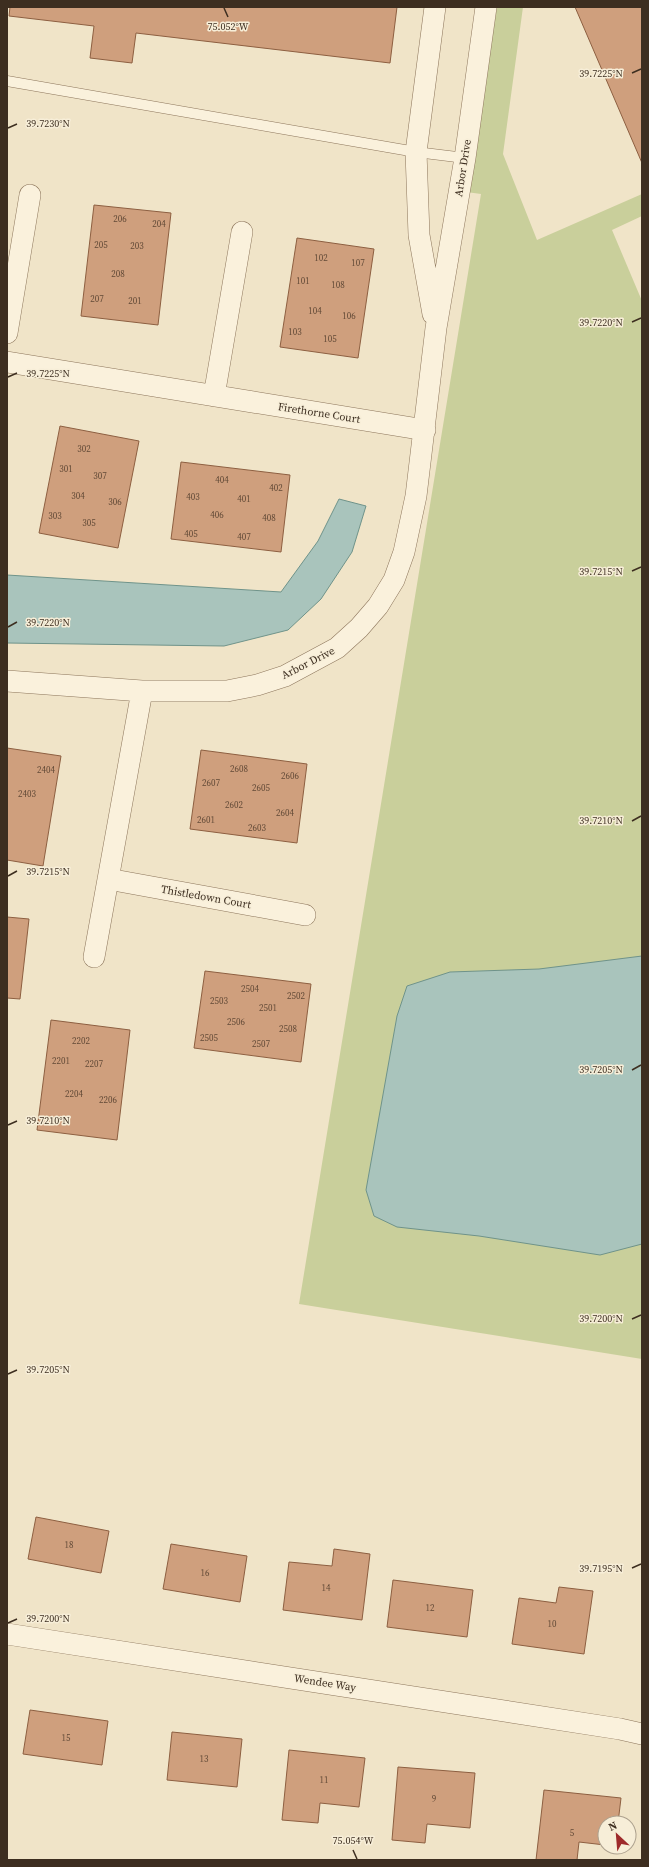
<svg xmlns="http://www.w3.org/2000/svg" width="649" height="1867" font-family="'Source Serif 4',serif">
<style>
.green{fill:#c9cf9b}
.water{fill:#a9c4bc;stroke:#6f938a}
.building{fill:#cf9f7d;stroke:#8d5f41}
.lines{fill:none;stroke-linecap:round;stroke-linejoin:round}
.service-casing{stroke:#8d765c;stroke-width:11}
.minor-casing{stroke:#8d765c;stroke-width:22}
.service{stroke:#faf1dc;stroke-width:10}
.minor{stroke:#faf1dc;stroke-width:21}
.ticks{fill:none;stroke:#3d2e20;stroke-width:1.5}
.labels{text-anchor:middle;dominant-baseline:central;stroke-width:3;stroke-linejoin:round;paint-order:stroke}
.number-label{font-size:9px;fill:#624a37}
.street-label{font-size:11px;fill:#3d2e20;stroke:#f7eed8}
.ticks-label{font-size:10px;text-anchor:middle;fill:#3d2e20;stroke:#f7eed8;stroke-width:3;stroke-linejoin:round;paint-order:stroke}
</style>
<rect width="100%" height="100%" fill="#f0e4c8"/>
<path class="green" d="M 497,7 L 523,7 L 503,154 L 537,240 L 642,194 L 642,216 L 612,230 L 642,301 L 642,1359 L 299,1304 L 481,194 L 459,191 L 476,130 Z"/>
<path class="water" d="M 339,499 L 366,506 L 352,552 L 321,599 L 288,630 L 224,646 L 7,643 L 7,575 L 281,592 L 318,541 Z
M 642,956 L 642,1244 L 600,1255 L 479,1236 L 397,1227 L 374,1216 L 366,1190 L 397,1016 L 407,986 L 450,972 L 539,969 Z"/>
<path class="building" d="M 10,7 L 397,7 L 390,63 L 136,33 L 132,63 L 90,58 L 94,26 L 9,16 Z
M 575,7 L 642,7 L 642,163 Z
M 94,205 L 171,213 L 158,325 L 81,316 Z
M 297,238 L 374,249 L 358,358 L 280,347 Z
M 60,426 L 139,441 L 118,548 L 39,533 Z
M 181,462 L 290,475 L 281,552 L 171,539 Z
M 7,748 L 61,756 L 43,866 L 7,860 Z
M 201,750 L 307,764 L 297,843 L 190,829 Z
M 7,917 L 29,919 L 20,999 L 7,998 Z
M 205,971 L 311,984 L 301,1062 L 194,1048 Z
M 51,1020 L 130,1030 L 117,1140 L 37,1130 Z
M 36,1517 L 109,1531 L 101,1573 L 28,1559 Z
M 171,1544 L 247,1556 L 240,1602 L 163,1589 Z
M 334,1549 L 370,1554 L 362,1620 L 283,1610 L 289,1562 L 332,1566 Z
M 393,1580 L 473,1590 L 467,1637 L 387,1627 Z
M 559,1587 L 593,1591 L 584,1654 L 512,1644 L 519,1598 L 556,1603 Z
M 30,1710 L 108,1721 L 102,1765 L 23,1754 Z
M 172,1732 L 242,1739 L 237,1787 L 167,1780 Z
M 289,1750 L 365,1758 L 359,1807 L 320,1803 L 318,1823 L 282,1820 Z
M 398,1767 L 475,1773 L 470,1828 L 427,1824 L 425,1843 L 392,1840 Z
M 544,1790 L 621,1798 L 618,1823 L 605,1823 L 605,1845 L 579,1842 L 577,1860 L 536,1860 Z"/>
<g class="lines">
<g class="service-casing">
<path id="service" d="M 7,81 L 416,152 L 465,158"/>
</g>
<g class="minor-casing">
<path id="minor" d="M 433,314 L 419,235 L 416,152 L 435,7
M 7,333 L 30,195
M 7,362 L 425,430
M 214,396 L 242,232
M 7,681 L 142,691 L 227,691 L 257,685 L 285,676 L 337,648 L 359,628 L 378,606 L 394,580 L 404,552 L 416,496 L 436,328 L 465,158 L 486,7
M 108,879 L 305,915
M 94,957 L 142,691
M 7,1634 L 620,1729 L 642,1734"/>
</g>
<use href="#service" class="service"/>
<use href="#minor" class="minor"/>
</g>
<path class="ticks" d="M 224,8 L 228,17M 632,73 L 641,69M 8,128 L 17,124M 632,322 L 641,318M 8,377 L 17,373M 632,571 L 641,567M 8,627 L 17,622M 632,821 L 641,816M 8,876 L 17,871M 632,1070 L 641,1065M 8,1125 L 17,1121M 632,1319 L 641,1315M 8,1374 L 17,1370M 632,1568 L 641,1564M 8,1623 L 17,1619M 353,1850 L 357,1859"/>
<g class="labels">
<g class="number-label">
<text x="120" y="219">206</text>
<text x="159" y="224">204</text>
<text x="101" y="245">205</text>
<text x="137" y="246">203</text>
<text x="321" y="258">102</text>
<text x="358" y="263">107</text>
<text x="118" y="274">208</text>
<text x="303" y="281">101</text>
<text x="338" y="285">108</text>
<text x="97" y="299">207</text>
<text x="135" y="301">201</text>
<text x="315" y="311">104</text>
<text x="349" y="316">106</text>
<text x="295" y="332">103</text>
<text x="330" y="339">105</text>
<text x="84" y="449">302</text>
<text x="66" y="469">301</text>
<text x="100" y="476">307</text>
<text x="222" y="480">404</text>
<text x="276" y="488">402</text>
<text x="78" y="496">304</text>
<text x="193" y="497">403</text>
<text x="244" y="499">401</text>
<text x="115" y="502">306</text>
<text x="217" y="515">406</text>
<text x="55" y="516">303</text>
<text x="269" y="518">408</text>
<text x="89" y="523">305</text>
<text x="191" y="534">405</text>
<text x="244" y="537">407</text>
<text x="239" y="769">2608</text>
<text x="46" y="770">2404</text>
<text x="290" y="776">2606</text>
<text x="211" y="783">2607</text>
<text x="261" y="788">2605</text>
<text x="27" y="794">2403</text>
<text x="234" y="805">2602</text>
<text x="285" y="813">2604</text>
<text x="206" y="820">2601</text>
<text x="257" y="828">2603</text>
<text x="250" y="989">2504</text>
<text x="296" y="996">2502</text>
<text x="219" y="1001">2503</text>
<text x="268" y="1008">2501</text>
<text x="236" y="1022">2506</text>
<text x="288" y="1029">2508</text>
<text x="209" y="1038">2505</text>
<text x="81" y="1041">2202</text>
<text x="261" y="1044">2507</text>
<text x="61" y="1061">2201</text>
<text x="94" y="1064">2207</text>
<text x="74" y="1094">2204</text>
<text x="108" y="1100">2206</text>
<text x="69" y="1545">18</text>
<text x="205" y="1573">16</text>
<text x="326" y="1588">14</text>
<text x="430" y="1608">12</text>
<text x="552" y="1624">10</text>
<text x="66" y="1738">15</text>
<text x="204" y="1759">13</text>
<text x="324" y="1780">11</text>
<text x="434" y="1799">9</text>
<text x="572" y="1833">5</text>
</g>
<g class="street-label">
<text transform="translate(463 168) rotate(-81)">Arbor Drive</text>
<text transform="translate(319 413) rotate(9)">Firethorne Court</text>
<text transform="translate(308 663) rotate(-27)">Arbor Drive</text>
<text transform="translate(206 897) rotate(10)">Thistledown Court</text>
<text transform="translate(325 1683) rotate(9)">Wendee Way</text>
</g>
</g>
<g class="ticks-label">
<text x="228" y="30">75.052°W</text>
<text x="601" y="77">39.7225°N</text>
<text x="48" y="127">39.7230°N</text>
<text x="601" y="326">39.7220°N</text>
<text x="48" y="377">39.7225°N</text>
<text x="601" y="575">39.7215°N</text>
<text x="48" y="626">39.7220°N</text>
<text x="601" y="824">39.7210°N</text>
<text x="48" y="875">39.7215°N</text>
<text x="601" y="1073">39.7205°N</text>
<text x="48" y="1124">39.7210°N</text>
<text x="601" y="1322">39.7200°N</text>
<text x="48" y="1373">39.7205°N</text>
<text x="601" y="1572">39.7195°N</text>
<text x="48" y="1622">39.7200°N</text>
<text x="353" y="1844">75.054°W</text>
</g>
<rect width="649" height="1867" fill="none" stroke="#3d2e20" stroke-width="16"/>
<g transform="translate(617 1835) rotate(334)"><circle r="19" fill="#f7eed8" stroke="#ada18e"/>
<path d="M0-3L7 15L0 10L-7 15Z" fill="#9e2a2b"/>
<text y="-6" font-size="11" font-weight="bold" text-anchor="middle" fill="#3d2e20">N</text>
</g>
</svg>
